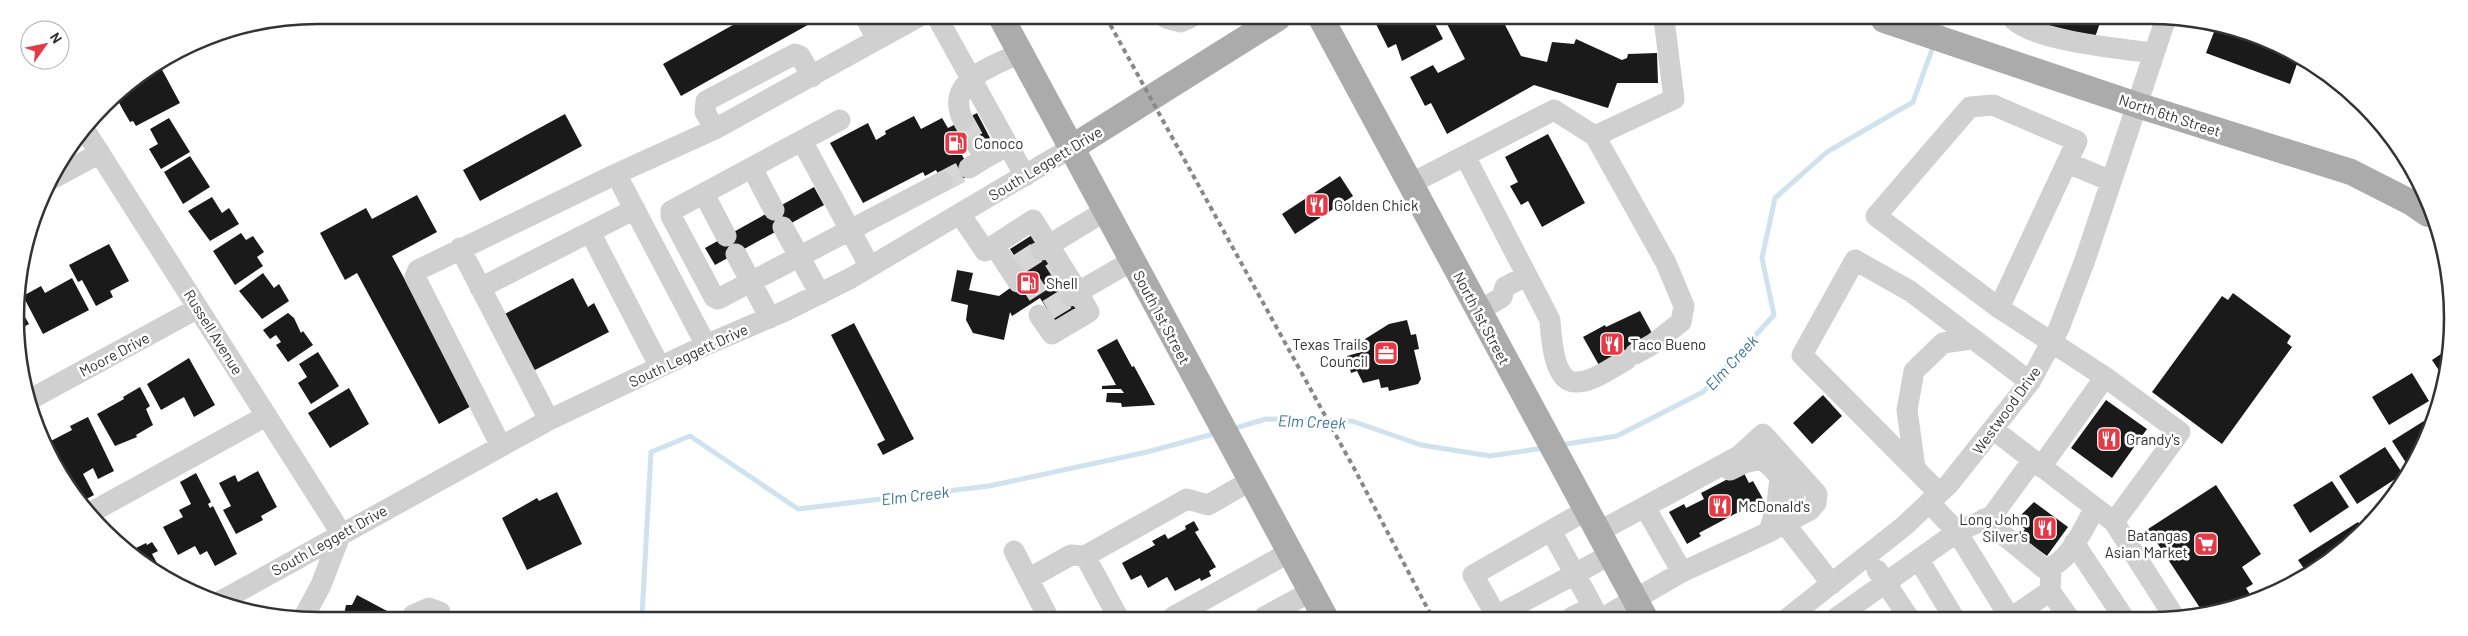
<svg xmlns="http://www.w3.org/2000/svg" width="2468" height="636" font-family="Barlow,sans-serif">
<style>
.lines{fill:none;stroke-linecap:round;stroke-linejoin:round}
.stream{stroke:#cfe2ee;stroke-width:5}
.building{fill:#1a1a1a}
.minor-tunnel{stroke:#d6d6d6;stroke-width:21;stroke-dasharray:21 11;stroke-linecap:butt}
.minor{stroke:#d0d0d0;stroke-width:21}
.major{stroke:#ababab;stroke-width:26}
.rail{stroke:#888;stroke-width:4;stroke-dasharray:5 4;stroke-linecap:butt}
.labels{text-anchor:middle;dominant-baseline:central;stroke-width:5;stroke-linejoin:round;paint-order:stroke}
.street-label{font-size:15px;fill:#333;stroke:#fff}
.poi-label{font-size:15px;fill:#333;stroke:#fff;text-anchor:start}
.water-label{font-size:16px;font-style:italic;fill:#3f7597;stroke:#fff}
.rim{fill:none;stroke:#333;stroke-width:2.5}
</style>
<rect width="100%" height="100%" fill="#fff"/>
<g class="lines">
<path class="stream" d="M 1939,32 L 1944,20
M 1232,429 L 1266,419 L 1352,421 L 1421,445 L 1490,456 L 1544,448
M 1560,445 L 1617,436 L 1703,392 L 1774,315 L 1762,258 L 1775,198 L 1827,152 L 1913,102 L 1934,44
M 642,616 L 651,452 L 690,436 L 798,509 L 989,486 L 1147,452 L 1217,433"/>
</g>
<path class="building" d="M 749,16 L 822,17 L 681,96 L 663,64 Z
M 1373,18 L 1432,18 L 1443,39 L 1402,61 L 1396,44 L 1388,48 Z
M 1444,18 L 1485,19 L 1487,23 L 1496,19 L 1502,19 L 1521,56 L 1547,62 L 1552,42 L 1574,44 L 1576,39 L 1622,60 L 1627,58 L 1628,54 L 1657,53 L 1658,83 L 1617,83 L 1608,108 L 1534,85 L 1447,134 L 1431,103 L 1425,106 L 1410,77 L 1433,65 L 1438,73 L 1465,59 Z
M 2031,20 L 2101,20 L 2093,43 Z
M 2217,24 L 2299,58 L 2290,84 L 2206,53 Z
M 160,66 L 180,103 L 136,126 L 133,121 L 130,122 L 123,110 L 117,99 L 120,97 L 117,92 Z
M 977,113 L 990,138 L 961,153 L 972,174 L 945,188 L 936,170 L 925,176 L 923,172 L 863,203 L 830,143 L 868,123 L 876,140 L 886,134 L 885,131 L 914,116 L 921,129 L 942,118 L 948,128 Z
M 565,114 L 582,146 L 480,201 L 463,170 Z
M 169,118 L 190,152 L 161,169 L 149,149 L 158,144 L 150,129 Z
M 1548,134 L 1585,203 L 1542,227 L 1528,201 L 1521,205 L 1510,186 L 1518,182 L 1505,157 Z
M 190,156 L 210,187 L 183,204 L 164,172 Z
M 1340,176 L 1353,196 L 1295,234 L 1282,214 Z
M 814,187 L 824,205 L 715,265 L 705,248 Z
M 417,195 L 437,232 L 392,256 L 473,405 L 439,424 L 357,273 L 345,280 L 320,233 L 366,208 L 372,219 Z
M 212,197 L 222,213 L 229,208 L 239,224 L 210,241 L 188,211 Z
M 241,233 L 246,240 L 253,236 L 264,252 L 257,257 L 263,266 L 235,285 L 213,251 Z
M 1032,235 L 1081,312 L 1058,326 L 1040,298 L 1012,316 L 1010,312 L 1004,340 L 973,333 L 966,320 L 968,305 L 951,301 L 957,270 L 973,273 L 969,290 L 999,296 L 1027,276 L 1010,249 Z
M 109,244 L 129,281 L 110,291 L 113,297 L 96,306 L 82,280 L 78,282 L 69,265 Z
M 263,273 L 274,288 L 279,284 L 289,301 L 262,319 L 239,291 Z
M 72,278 L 89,310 L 43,334 L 23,296 L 41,286 L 45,293 Z
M 573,278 L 588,307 L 594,303 L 609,332 L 531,372 L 501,316 Z
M 2233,293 L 2291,336 L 2287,343 L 2292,347 L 2222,444 L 2152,392 L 2222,296 L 2228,300 Z
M 16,301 L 29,324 L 20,329 L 19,327 Z
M 1640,311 L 1653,335 L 1600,367 L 1583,337 L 1605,325 L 1606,327 Z
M 288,313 L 294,318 L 301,333 L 303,331 L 313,345 L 288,362 L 276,345 L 281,342 L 276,335 L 270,339 L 263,330 Z
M 1407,320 L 1411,335 L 1416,334 L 1419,349 L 1414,350 L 1421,379 L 1418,384 L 1389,391 L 1388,387 L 1381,388 L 1379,379 L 1363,383 L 1357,371 L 1351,373 L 1347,356 L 1368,350 L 1365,339 L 1389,324 Z
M 854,323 L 914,439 L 883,455 L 877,444 L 885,440 L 831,335 Z
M 1117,339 L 1132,367 L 1134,366 L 1155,405 L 1122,407 L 1121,403 L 1106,402 L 1107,393 L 1124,393 L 1121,389 L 1102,389 L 1102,386 L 1116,385 L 1097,350 Z
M 2447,350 L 2447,377 L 2446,381 L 2432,360 Z
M 318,352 L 339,386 L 311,404 L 298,383 L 307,377 L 299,364 Z
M 189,358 L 215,405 L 194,417 L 184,397 L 161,410 L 147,384 Z
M 2412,373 L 2429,401 L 2389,425 L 2372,397 Z
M 140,387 L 150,406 L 146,409 L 153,425 L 136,435 L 137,437 L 115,446 L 97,414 L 124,399 L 123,397 Z
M 349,388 L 369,424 L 330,448 L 308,413 Z
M 1823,395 L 1842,416 L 1812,444 L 1793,423 Z
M 2106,400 L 2147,429 L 2112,478 L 2071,448 Z
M 2435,414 L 2422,452 L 2410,469 L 2392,441 Z
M 88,417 L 114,471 L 98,479 L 93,468 L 83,474 L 94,495 L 79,503 L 47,443 L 72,430 L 70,426 Z
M 2385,447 L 2403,474 L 2357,504 L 2339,476 Z
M 258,471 L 277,507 L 261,516 L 263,520 L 236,534 L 223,510 L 231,506 L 219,483 L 235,475 L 238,482 Z
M 1743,471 L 1749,483 L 1753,481 L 1763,499 L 1699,533 L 1701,536 L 1687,544 L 1669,512 L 1684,504 L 1686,508 L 1704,499 L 1701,493 Z
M 196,473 L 211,502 L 208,504 L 210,508 L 213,506 L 237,554 L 215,566 L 207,551 L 200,555 L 195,546 L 178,555 L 163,527 L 183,517 L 179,510 L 191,504 L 180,482 Z
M 2332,481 L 2349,507 L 2310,533 L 2293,505 Z
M 2216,485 L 2261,554 L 2242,567 L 2253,584 L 2246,588 L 2253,599 L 2204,614 L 2148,529 Z
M 557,492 L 582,544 L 527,570 L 502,518 L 537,498 L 539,501 Z
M 2034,502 L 2068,527 L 2047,556 L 2020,536 L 2025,529 L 2018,524 L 2022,517 L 2020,516 Z
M 2385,504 L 2370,525 L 2364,517 Z
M 1194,521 L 1199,530 L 1195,532 L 1216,567 L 1209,571 L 1211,576 L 1201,581 L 1200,578 L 1175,591 L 1167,577 L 1148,588 L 1141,575 L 1131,580 L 1122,563 L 1155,545 L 1152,541 L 1165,534 L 1168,539 L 1186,529 L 1185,526 Z
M 2358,522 L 2364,532 L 2307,573 L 2298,560 Z
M 152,542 L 158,551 L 152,554 L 158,565 L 153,569 L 132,550 L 146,543 L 147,545 Z
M 357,595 L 387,611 L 384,615 L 344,615 L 346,605 L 352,605 Z"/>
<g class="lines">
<path class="minor-tunnel" d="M 963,120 L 977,145
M 942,182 L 969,168
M 1019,264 L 1041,250
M 1024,292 L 1055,272
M 1048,310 L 1071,296"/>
<path class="minor" d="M 865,17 L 877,39
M 937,17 L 1025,176
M 1166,18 L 1181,22 L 1190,18
M 2014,20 C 2036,41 2122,49 2154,53
M 840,120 L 671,211 L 671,216 L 714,297 L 718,299 L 942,182
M 963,120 C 944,80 992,67 1020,53
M 715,129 L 705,112 L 706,101 L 795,54 L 800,56 L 812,77
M 86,132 L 341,533
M 1595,136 L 1674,99 L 1664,19
M 802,141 L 870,267
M 977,145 L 985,158 L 1007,146
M 1465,156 L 1550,320 C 1551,335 1553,381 1575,382 C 1592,383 1611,368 1626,360
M 2068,163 L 2111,181
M 752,168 L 774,210
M 969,168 L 985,158
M 48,181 L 100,153
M 1410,184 L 1554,110 L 1595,136 L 1666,263 L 1684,306 L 1681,322 L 1653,344 L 1635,354
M 704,194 L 726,236
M 960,214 L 985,251 L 1033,220 L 1078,292 L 1132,261
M 783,227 L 820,294
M 590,232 L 660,367
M 994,245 L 1018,282
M 460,248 L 549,420
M 1041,250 L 1105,211
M 736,254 L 770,318
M 480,288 L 635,209
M 1999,308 L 2077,141 L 1993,105 L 1970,107 L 1876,216 L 1999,308 L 2105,377 L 2180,432 L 2114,522
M 1479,311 L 1502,297 L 1505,287 L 1526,276
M 1039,315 L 1052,334 L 1089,312 L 1078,292 L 1071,296
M 706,345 L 616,174 L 715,129 L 918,17
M 29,400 L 198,308
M 1994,430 L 2114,522 L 2175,618
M 501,446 L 415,277 L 418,270 L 616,174
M 2041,467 L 2105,377
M 1915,468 L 1907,410 L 1914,371 L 1943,343 L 1971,339
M 1730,470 L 1744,463 L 1761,459 C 1772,466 1797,494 1795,507 C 1795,513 1788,519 1785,524
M 1939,493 L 1802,355 L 1855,260 L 1910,291 L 2030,382
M 1929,502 L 1957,532 L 1992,516 L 2033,460
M 1645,507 L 1682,572
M 90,513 L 266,416
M 1984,519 L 2045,569 C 2070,563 2083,528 2095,508
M 1785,524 L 1832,584
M 1598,532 L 1739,456 L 1763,434 L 1817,494 L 1816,503 L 1810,510 L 1769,532 L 1682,572 L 1604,617
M 1769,532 L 1777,504 L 1780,478
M 2074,543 L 2124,618
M 1014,551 L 1048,617
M 1919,560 L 1954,618
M 1877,570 L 1909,618
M 1028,579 L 1071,555 L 1085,556
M 2050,591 L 2069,618
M 221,601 L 549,420 L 706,345 L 785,311 L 851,278 L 1071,148
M 305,615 L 321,585 L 341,533
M 413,615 L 429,608 L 440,612 L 441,616
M 1496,616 L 1575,574 L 1551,531
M 1118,617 L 1085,556 L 1187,499 L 1208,505 L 1250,481
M 1173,617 L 1290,552
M 1264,617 L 1312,591
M 1497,617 L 1473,575 L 1587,510
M 1572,617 L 1593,607 L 1575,574 L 1611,554
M 1788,618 L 1903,527 L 1949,484 L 2030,382 L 2059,328 L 2085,260 L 2165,21
M 1836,618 L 1957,532 L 2010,618
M 2011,618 L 2050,591 L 2051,568"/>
<path class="major" d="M 1001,17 L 1325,617
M 1321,18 L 1645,618
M 1884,20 L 2137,105 L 2351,172 L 2412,203 L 2428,214
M 1071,148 L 1278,18"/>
<path class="rail" d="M 1106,17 L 1355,470 L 1432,617"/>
</g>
<defs>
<g id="fuel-square" transform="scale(1.25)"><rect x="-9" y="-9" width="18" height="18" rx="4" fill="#e63946" stroke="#fff"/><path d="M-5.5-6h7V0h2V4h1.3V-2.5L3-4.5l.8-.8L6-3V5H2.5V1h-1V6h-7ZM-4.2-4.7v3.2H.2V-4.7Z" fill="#fff"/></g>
<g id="restaurant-square" transform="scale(1.25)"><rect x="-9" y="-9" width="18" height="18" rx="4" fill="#e63946" stroke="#fff"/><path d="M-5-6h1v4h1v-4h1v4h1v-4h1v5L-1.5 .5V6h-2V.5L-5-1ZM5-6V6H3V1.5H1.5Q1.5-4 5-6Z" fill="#fff"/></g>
<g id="office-square" transform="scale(1.25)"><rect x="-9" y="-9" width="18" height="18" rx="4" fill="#e63946" stroke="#fff"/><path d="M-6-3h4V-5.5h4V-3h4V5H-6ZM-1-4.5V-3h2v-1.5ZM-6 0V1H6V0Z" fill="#fff"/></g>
<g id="supermarket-square" transform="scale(1.25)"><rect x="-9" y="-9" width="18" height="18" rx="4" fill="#e63946" stroke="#fff"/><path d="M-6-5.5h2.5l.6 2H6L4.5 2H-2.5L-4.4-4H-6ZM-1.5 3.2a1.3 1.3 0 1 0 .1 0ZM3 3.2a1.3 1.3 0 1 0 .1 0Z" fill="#fff"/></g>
</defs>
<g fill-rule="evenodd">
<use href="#fuel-square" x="956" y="143"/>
<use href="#restaurant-square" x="1317" y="205"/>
<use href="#fuel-square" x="1028" y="283"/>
<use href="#restaurant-square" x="1612" y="344"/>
<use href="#office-square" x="1386" y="353"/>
<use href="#restaurant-square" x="2109" y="439"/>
<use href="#restaurant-square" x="1720" y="506"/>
<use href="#restaurant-square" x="2045" y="528"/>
<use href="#supermarket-square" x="2206" y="544"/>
</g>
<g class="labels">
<g class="street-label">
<text transform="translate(2170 115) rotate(18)">North 6th Street</text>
<text transform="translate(1045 163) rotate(-31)">South Leggett Drive</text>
<text transform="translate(1162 317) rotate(62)">South 1st Street</text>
<text transform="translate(1482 318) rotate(62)">North 1st Street</text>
<text transform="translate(214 332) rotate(58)">Russell Avenue</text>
<text transform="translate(114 354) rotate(-28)">Moore Drive</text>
<text transform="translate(688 355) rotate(-25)">South Leggett Drive</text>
<text transform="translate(2006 410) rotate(-54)">Westwood Drive</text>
<text transform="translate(329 540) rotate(-29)">South Leggett Drive</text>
</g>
<g class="poi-label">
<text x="974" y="143">Conoco</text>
<text x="1334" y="205">Golden Chick</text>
<text x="1046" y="283">Shell</text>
<text x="1368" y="344" text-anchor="end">Texas Trails<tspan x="1368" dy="17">Council</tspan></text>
<text x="1630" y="344">Taco Bueno</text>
<text x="2126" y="439">Grandy's</text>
<text x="1738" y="506">McDonald's</text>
<text x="2028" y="519" text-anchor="end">Long John<tspan x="2028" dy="17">Silver's</tspan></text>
<text x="2188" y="535" text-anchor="end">Batangas<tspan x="2188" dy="17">Asian Market</tspan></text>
</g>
<g class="water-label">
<text transform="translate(1731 362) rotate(-47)">Elm Creek</text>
<text transform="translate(1312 421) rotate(2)">Elm Creek</text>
<text transform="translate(915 495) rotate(-7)">Elm Creek</text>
</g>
</g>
<path d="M0 0H2468V636H0ZM318 24H2150A294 294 0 0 1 2444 318V318A294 294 0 0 1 2150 612H318A294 294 0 0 1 24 318V318A294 294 0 0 1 318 24Z" fill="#fff" fill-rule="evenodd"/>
<path class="rim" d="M318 24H2150A294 294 0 0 1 2444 318V318A294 294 0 0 1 2150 612H318A294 294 0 0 1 24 318V318A294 294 0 0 1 318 24Z"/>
<g transform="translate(45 45) rotate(57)"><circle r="24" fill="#ffffff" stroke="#adadad"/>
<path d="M0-4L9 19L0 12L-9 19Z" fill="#e63946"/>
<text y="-8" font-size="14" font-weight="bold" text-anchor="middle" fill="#333333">N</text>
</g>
</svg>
